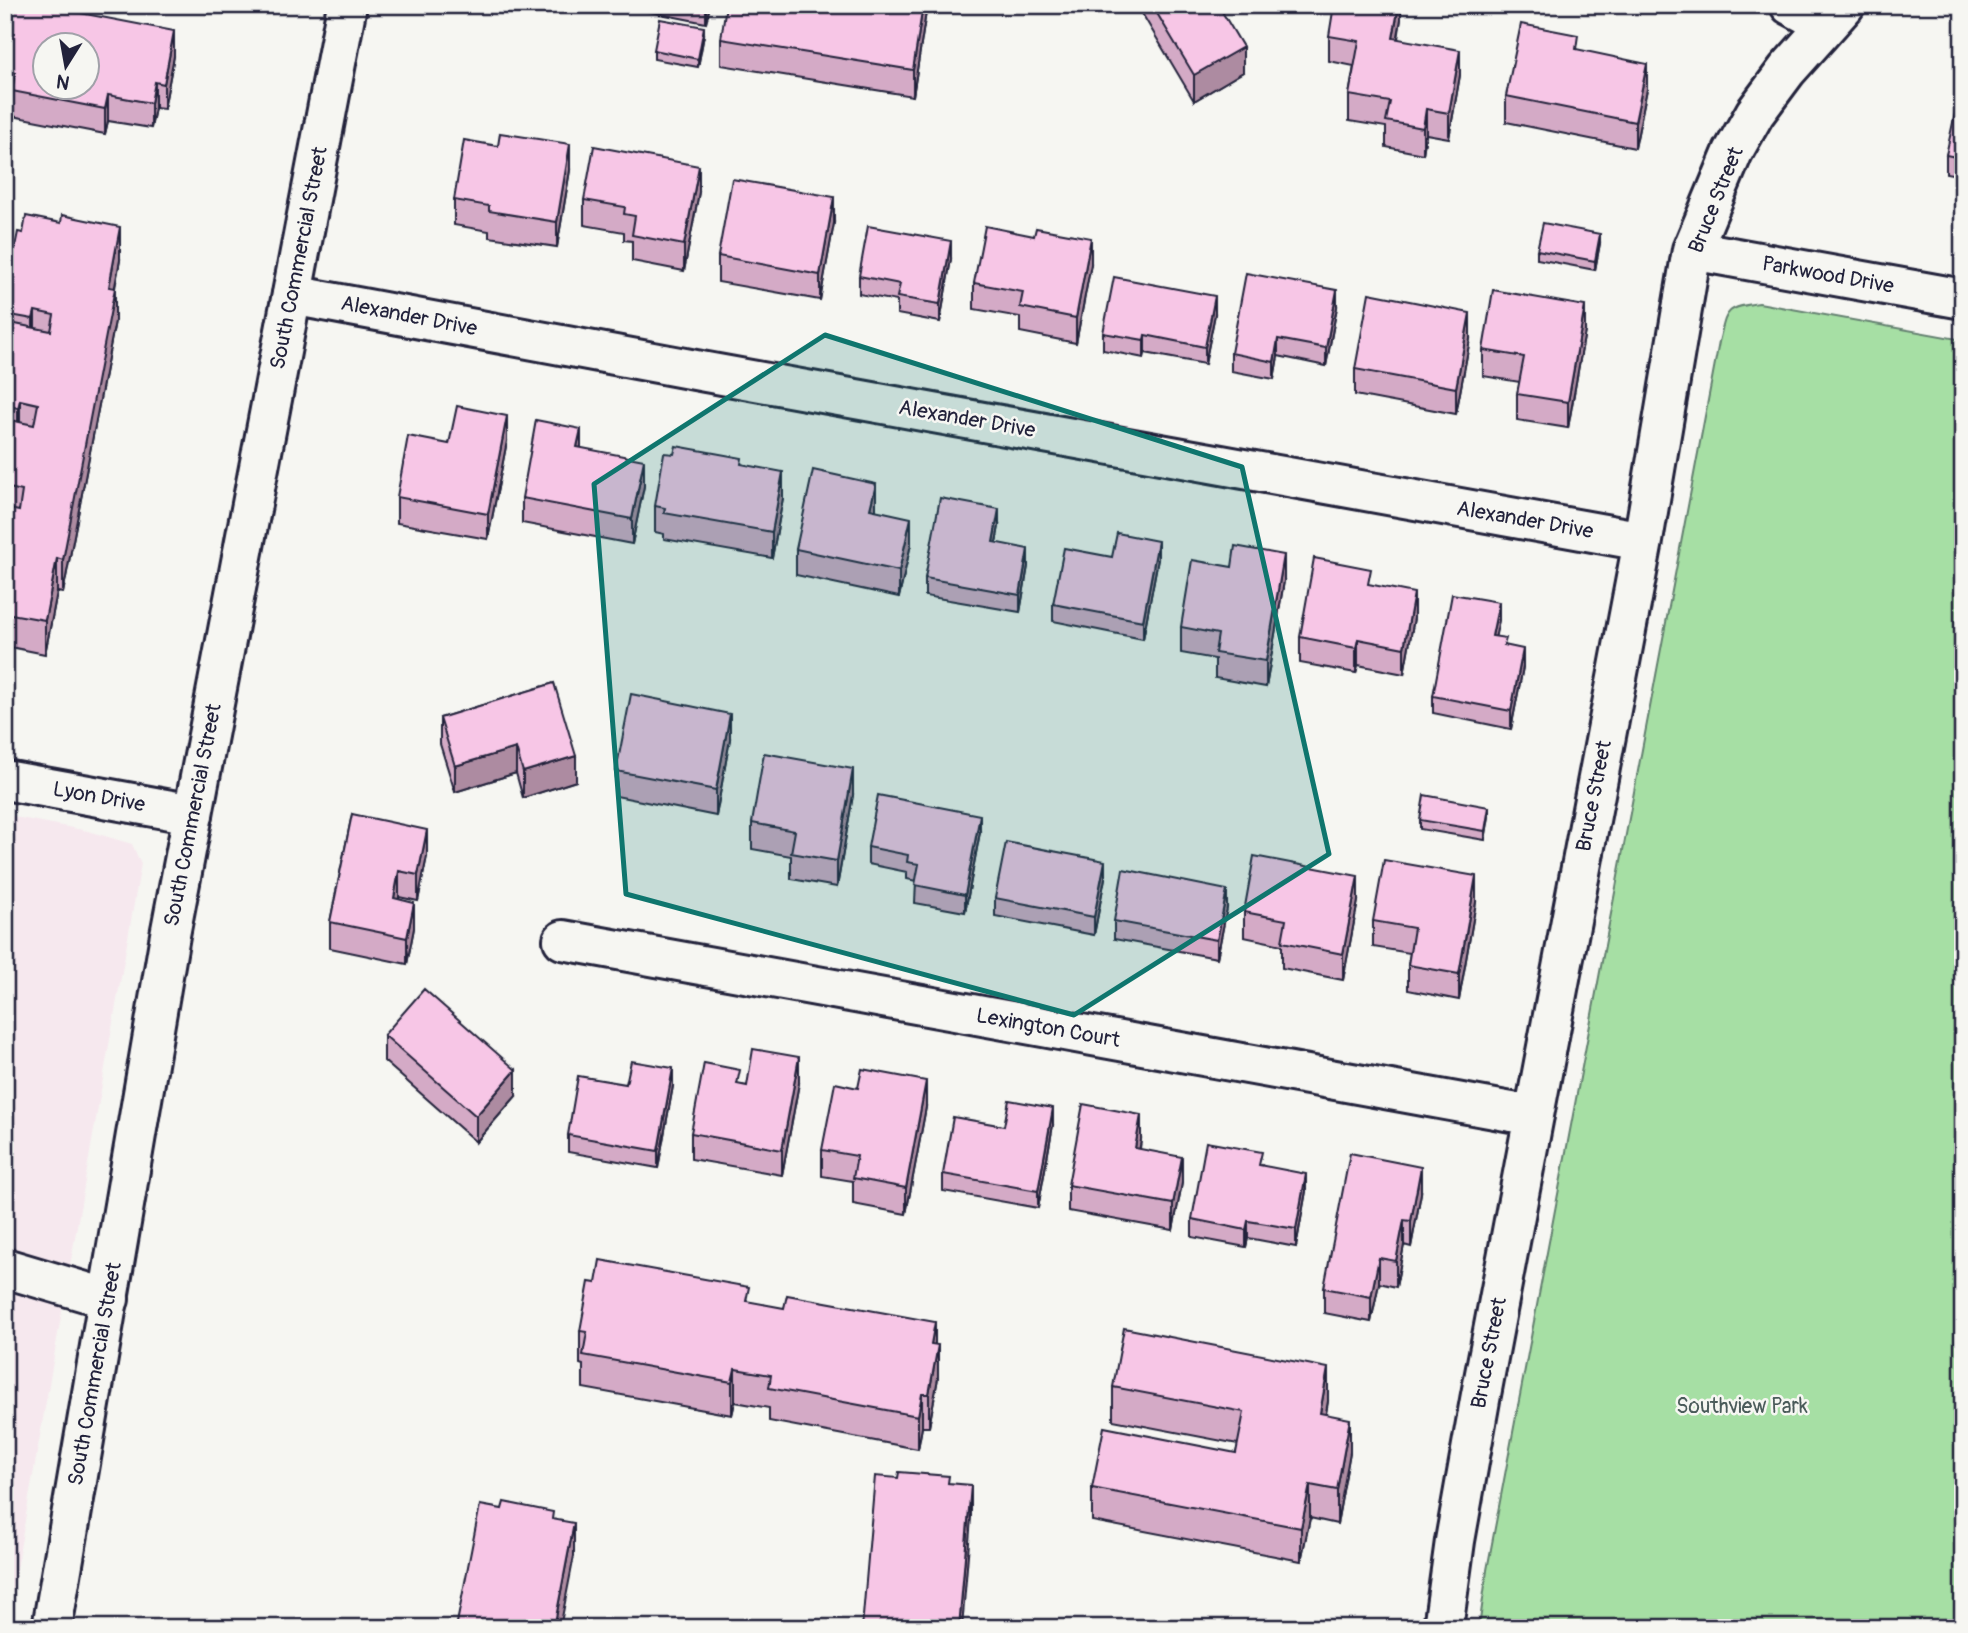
<svg xmlns="http://www.w3.org/2000/svg" width="1968" height="1633" font-family="Pangolin,sans-serif">
<style>
.built{fill:#f6e8ee}
.green{fill:#a6dfa4;stroke:#648070;stroke-width:2}
.lines{fill:none;stroke-linecap:round;stroke-linejoin:round}
.minor-casing{stroke:#22223b;stroke-width:44}
.major-casing{stroke:#22223b;stroke-width:44}
.minor{stroke:#f6f6f2;stroke-width:38}
.major{stroke:#f6f6f2;stroke-width:38}
.wall{fill:#d4aac6;stroke:#22223b;stroke-width:2}
.shaded-wall{fill:#ad8ba1;stroke:#22223b;stroke-width:2}
.building{fill:#f7c6e6;stroke:#22223b;stroke-width:2;fill-rule:evenodd}
.marked{fill:#0f766e;fill-opacity:0.2;stroke:#0f766e;stroke-width:5;stroke-linejoin:round}
.labels{text-anchor:middle;dominant-baseline:central;stroke-width:5;stroke-linejoin:round;paint-order:stroke}
.street-label{font-size:21px;fill:#22223b;stroke:#f6f6f2}
.park-label{font-size:21px;fill:#4a5b5a;stroke:#f6f6f2}
</style>
<rect width="100%" height="100%" fill="#f6f6f2"/>
<filter id="ink" filterUnits="userSpaceOnUse"><feTurbulence type="fractalNoise" baseFrequency=".0143" numOctaves="2"/><feDisplacementMap in="SourceGraphic" scale="14" xChannelSelector="R" yChannelSelector="G"/><feConvolveMatrix kernelMatrix="1 2 1 2 8 2 1 2 1" color-interpolation-filters="sRGB"/></filter>
<g filter="url(#ink)">
<path class="built" d="M 5,815 L 88,831 L 132,844 L 141,864 L 6,1628 Z"/>
<path class="green" d="M 1759,303 L 1963,340 L 1963,1628 L 1479,1628 L 1487,1570 L 1719,342 C 1727,310 1724,308 1759,303 Z"/>
<g class="lines">
<g class="minor-casing">
<path id="minor" d="M 1790,5 L 1827,25
M 1692,250 L 1963,299
M 292,295 L 706,372 L 1643,541
M 5,780 L 193,814
M 563,940 L 1534,1116
M 5,1268 L 109,1299
M 1443,1628 L 1455,1541 L 1480,1400 L 1643,541 L 1692,250 L 1733,152 L 1755,113 L 1787,70 L 1845,5"/>
</g>
<g class="major-casing">
<path id="major" d="M 52,1628 L 170,935 L 347,5"/>
</g>
<use href="#minor" class="minor"/>
<use href="#major" class="major"/>
</g>
<path class="wall" d="M 5,5 L 174,56 L 164,109 L 155,108 L 151,128 L 108,121 L 105,134 L 12,116 L 12,98 L 5,97 Z
M 615,5 L 710,5 L 706,23 Z
M 926,5 L 926,12 L 913,96 L 721,65 L 721,39 Z
M 1137,5 L 1218,5 L 1243,72 L 1194,101 Z
M 1401,5 L 1401,19 L 1398,39 L 1460,75 L 1449,138 L 1426,134 L 1423,154 L 1386,147 L 1386,127 L 1349,121 L 1349,95 L 1354,66 L 1329,61 L 1329,36 Z
M 704,35 L 698,67 L 654,59 L 654,50 Z
M 1578,50 L 1647,89 L 1635,148 L 1506,122 L 1506,96 Z
M 1963,106 L 1963,202 L 1956,200 L 1956,183 L 1958,175 L 1946,173 L 1946,155 Z
M 570,170 L 557,247 L 489,237 L 489,231 L 454,225 L 454,200 Z
M 699,192 L 684,271 L 632,261 L 632,241 L 624,240 L 624,232 L 584,225 L 584,200 Z
M 834,223 L 820,300 L 718,282 L 718,256 Z
M 1600,243 L 1595,270 L 1537,259 L 1537,250 Z
M 951,259 L 940,322 L 897,314 L 897,301 L 859,294 L 859,276 Z
M 120,260 L 115,288 L 115,321 L 63,593 L 57,592 L 45,654 L 5,646 L 5,295 Z
M 1091,264 L 1076,343 L 1020,332 L 1020,317 L 974,309 L 974,283 Z
M 1337,307 L 1326,366 L 1278,356 L 1274,379 L 1231,371 L 1231,353 Z
M 1215,314 L 1205,364 L 1145,353 L 1144,358 L 1103,350 L 1103,333 Z
M 1585,331 L 1568,428 L 1517,420 L 1517,394 L 1520,382 L 1483,376 L 1483,350 Z
M 1470,339 L 1456,414 L 1355,395 L 1355,369 Z
M 507,441 L 488,539 L 397,523 L 397,497 L 449,444 Z
M 581,448 L 644,486 L 632,544 L 522,523 L 522,498 Z
M 742,465 L 783,498 L 772,558 L 664,539 L 664,534 L 655,532 L 655,506 Z
M 876,510 L 911,544 L 899,597 L 796,575 L 796,549 Z
M 999,526 L 996,543 L 1028,566 L 1020,612 L 925,596 L 925,578 Z
M 1112,557 L 1158,559 L 1143,639 L 1053,621 L 1053,604 Z
M 1284,581 L 1266,687 L 1215,678 L 1215,659 L 1181,653 L 1181,627 Z
M 1371,585 L 1414,618 L 1404,674 L 1358,665 L 1356,673 L 1300,663 L 1300,637 Z
M 1499,620 L 1495,636 L 1506,646 L 1523,667 L 1511,729 L 1433,713 L 1433,696 Z
M 554,683 L 576,781 L 523,798 L 516,773 L 455,792 L 440,744 L 440,718 Z
M 730,739 L 716,816 L 616,796 L 616,771 Z
M 853,795 L 837,887 L 791,879 L 791,856 L 752,849 L 752,823 Z
M 352,814 L 427,856 L 418,901 L 399,897 L 399,899 L 414,928 L 407,964 L 330,948 L 330,922 Z
M 1489,816 L 1485,840 L 1420,829 L 1420,820 Z
M 980,832 L 965,912 L 915,903 L 916,881 L 907,879 L 907,872 L 868,864 L 868,847 Z
M 1105,878 L 1094,935 L 995,916 L 995,898 Z
M 1358,901 L 1343,980 L 1282,968 L 1282,945 L 1244,937 L 1244,912 Z
M 1476,902 L 1459,1000 L 1408,990 L 1408,965 L 1410,953 L 1373,947 L 1373,921 Z
M 1227,908 L 1217,958 L 1114,939 L 1114,921 Z
M 384,1035 L 516,1096 L 476,1142 L 384,1061 Z
M 799,1083 L 782,1175 L 691,1159 L 691,1133 L 740,1085 L 747,1086 Z
M 626,1084 L 673,1086 L 658,1168 L 568,1152 L 568,1135 Z
M 926,1107 L 906,1214 L 853,1204 L 853,1181 L 822,1176 L 822,1150 Z
M 1053,1125 L 1038,1208 L 943,1191 L 943,1174 L 1004,1126 Z
M 1141,1140 L 1140,1149 L 1182,1183 L 1173,1230 L 1068,1211 L 1068,1185 Z
M 1262,1165 L 1306,1191 L 1296,1247 L 1248,1238 L 1246,1247 L 1192,1237 L 1192,1219 Z
M 1421,1193 L 1411,1247 L 1404,1245 L 1396,1287 L 1379,1283 L 1371,1322 L 1324,1313 L 1324,1288 Z
M 749,1302 L 935,1345 L 938,1378 L 929,1427 L 922,1427 L 918,1449 L 769,1421 L 769,1408 L 735,1402 L 732,1415 L 583,1388 L 583,1365 L 580,1364 L 580,1331 Z
M 1113,1387 L 1328,1401 L 1326,1414 L 1350,1452 L 1337,1524 L 1310,1518 L 1301,1561 L 1092,1521 L 1092,1488 L 1236,1453 L 1238,1444 L 1113,1420 Z"/>
<path class="shaded-wall" d="M 706,5 L 710,5 L 706,23 Z
M 923,5 L 926,5 L 926,12 L 913,96 L 913,70 Z
M 1399,5 L 1401,5 L 1401,19 L 1393,64 L 1393,38 Z
M 704,27 L 704,35 L 698,67 L 698,59 Z
M 174,31 L 174,56 L 164,109 L 164,84 Z
M 1243,47 L 1243,72 L 1194,101 L 1194,75 Z
M 1460,50 L 1460,75 L 1449,138 L 1449,113 Z
M 1647,64 L 1647,89 L 1635,148 L 1635,122 Z
M 155,82 L 155,108 L 151,128 L 151,103 Z
M 108,95 L 108,121 L 105,134 L 105,109 Z
M 1426,109 L 1426,134 L 1423,154 L 1423,128 Z
M 570,144 L 570,170 L 557,247 L 557,222 Z
M 699,166 L 699,192 L 684,271 L 684,245 Z
M 834,197 L 834,223 L 820,300 L 820,275 Z
M 120,227 L 120,260 L 109,317 L 115,288 L 115,321 L 63,593 L 63,560 L 109,287 Z
M 1600,234 L 1600,243 L 1595,270 L 1595,261 Z
M 1091,238 L 1091,264 L 1076,343 L 1076,318 Z
M 951,241 L 951,259 L 940,322 L 940,304 Z
M 1337,290 L 1337,307 L 1326,366 L 1326,348 Z
M 1215,296 L 1215,314 L 1205,364 L 1205,347 Z
M 1585,306 L 1585,331 L 1568,428 L 1568,402 Z
M 35,311 L 35,344 L 33,353 L 33,319 Z
M 1470,313 L 1470,339 L 1456,414 L 1456,388 Z
M 1145,335 L 1145,353 L 1144,358 L 1144,340 Z
M 1278,339 L 1278,356 L 1274,379 L 1274,362 Z
M 20,400 L 20,433 L 18,441 L 18,408 Z
M 507,416 L 507,441 L 488,539 L 488,514 Z
M 581,429 L 581,454 L 577,447 Z
M 644,460 L 644,486 L 632,544 L 632,519 Z
M 783,472 L 783,498 L 772,558 L 772,532 Z
M 876,484 L 876,510 L 870,535 L 870,509 Z
M 999,509 L 999,526 L 993,559 L 993,542 Z
M 911,518 L 911,544 L 899,597 L 899,571 Z
M 1158,541 L 1158,559 L 1143,639 L 1143,621 Z
M 1028,549 L 1028,566 L 1020,612 L 1020,595 Z
M 1284,555 L 1284,581 L 1266,687 L 1266,661 Z
M 57,558 L 57,592 L 45,654 L 45,620 Z
M 1414,593 L 1414,618 L 1404,674 L 1404,648 Z
M 1499,602 L 1499,620 L 1492,653 L 1492,636 Z
M 1358,639 L 1358,665 L 1356,673 L 1356,648 Z
M 1523,649 L 1523,667 L 1511,729 L 1511,711 Z
M 730,714 L 730,739 L 716,816 L 716,790 Z
M 516,748 L 516,773 L 455,792 L 455,766 Z
M 576,756 L 576,781 L 523,798 L 523,772 Z
M 853,769 L 853,795 L 837,887 L 837,861 Z
M 1489,807 L 1489,816 L 1485,840 L 1485,831 Z
M 980,815 L 980,832 L 965,912 L 965,895 Z
M 427,830 L 427,856 L 418,901 L 418,875 Z
M 1105,861 L 1105,878 L 1094,935 L 1094,917 Z
M 399,871 L 399,897 L 394,924 L 394,898 Z
M 1358,876 L 1358,901 L 1343,980 L 1343,954 Z
M 1476,876 L 1476,902 L 1459,1000 L 1459,974 Z
M 1227,890 L 1227,908 L 1217,958 L 1217,940 Z
M 414,903 L 414,928 L 407,964 L 407,938 Z
M 799,1057 L 799,1083 L 782,1175 L 782,1150 Z
M 673,1068 L 673,1086 L 658,1168 L 658,1151 Z
M 516,1070 L 516,1096 L 476,1142 L 476,1116 Z
M 926,1081 L 926,1107 L 906,1214 L 906,1188 Z
M 1053,1108 L 1053,1125 L 1038,1208 L 1038,1191 Z
M 1141,1115 L 1141,1140 L 1135,1174 L 1135,1148 Z
M 1182,1157 L 1182,1183 L 1173,1230 L 1173,1204 Z
M 1421,1167 L 1421,1193 L 1411,1247 L 1411,1221 Z
M 1306,1174 L 1306,1191 L 1296,1247 L 1296,1229 Z
M 1404,1220 L 1404,1245 L 1396,1287 L 1396,1261 Z
M 1248,1221 L 1248,1238 L 1246,1247 L 1246,1230 Z
M 1379,1258 L 1379,1283 L 1371,1322 L 1371,1297 Z
M 935,1322 L 935,1355 L 931,1344 Z
M 938,1345 L 938,1378 L 929,1427 L 929,1394 Z
M 1328,1368 L 1328,1401 L 1320,1446 L 1320,1413 Z
M 735,1369 L 735,1402 L 732,1415 L 732,1382 Z
M 922,1394 L 922,1427 L 918,1449 L 918,1416 Z
M 1350,1419 L 1350,1452 L 1337,1524 L 1337,1490 Z
M 971,1485 L 971,1518 L 962,1628 L 959,1628 Z
M 1310,1485 L 1310,1518 L 1301,1561 L 1301,1528 Z
M 574,1523 L 574,1556 L 560,1628 L 554,1628 Z"/>
<path class="building" d="M 5,5 L 39,5 L 174,31 L 164,84 L 155,82 L 151,103 L 108,95 L 105,109 L 12,91 L 15,73 L 5,71 ZM 46,46 L 88,46 L 88,88 L 46,88 Z
M 726,5 L 923,5 L 913,70 L 721,39 Z
M 1152,5 L 1218,5 L 1243,47 L 1194,75 Z
M 1334,5 L 1399,5 L 1393,38 L 1460,50 L 1449,113 L 1426,109 L 1423,128 L 1386,121 L 1390,102 L 1349,95 L 1359,41 L 1329,36 Z
M 660,19 L 704,27 L 698,59 L 654,50 Z
M 1521,24 L 1578,35 L 1576,49 L 1647,64 L 1635,122 L 1506,96 Z
M 1957,104 L 1963,106 L 1963,184 L 1956,183 L 1961,158 L 1946,155 Z
M 500,133 L 570,144 L 557,222 L 489,211 L 489,206 L 454,200 L 464,140 L 498,146 Z
M 594,146 L 699,166 L 684,245 L 632,235 L 635,216 L 624,214 L 625,207 L 584,200 Z
M 732,179 L 834,197 L 820,275 L 718,256 Z
M 62,215 L 120,227 L 109,287 L 115,288 L 63,560 L 57,558 L 45,620 L 5,613 L 5,508 L 19,511 L 22,491 L 5,487 L 5,419 L 34,425 L 38,404 L 20,400 L 18,408 L 5,405 L 5,322 L 51,331 L 54,315 L 35,311 L 33,319 L 5,314 L 5,295 L 18,232 L 23,233 L 26,216 L 61,223 Z
M 1543,223 L 1600,234 L 1595,261 L 1537,250 Z
M 868,226 L 951,241 L 940,304 L 897,297 L 900,284 L 859,276 Z
M 985,226 L 1034,236 L 1036,228 L 1091,238 L 1076,318 L 1020,307 L 1023,292 L 974,283 Z
M 1246,273 L 1337,290 L 1326,348 L 1278,339 L 1274,362 L 1231,353 Z
M 1114,277 L 1215,296 L 1205,347 L 1145,335 L 1144,340 L 1103,333 Z
M 1493,290 L 1585,306 L 1568,402 L 1517,394 L 1524,357 L 1483,350 Z
M 1369,293 L 1470,313 L 1456,388 L 1355,369 Z
M 457,406 L 507,416 L 488,514 L 397,497 L 408,436 L 449,444 Z
M 536,420 L 581,429 L 577,447 L 644,460 L 632,519 L 522,498 Z
M 676,446 L 742,458 L 741,464 L 783,472 L 772,532 L 664,513 L 665,508 L 655,506 L 664,453 L 674,454 Z
M 813,470 L 876,484 L 870,509 L 911,518 L 899,571 L 796,549 Z
M 940,498 L 999,509 L 993,542 L 1028,549 L 1020,595 L 925,578 Z
M 1117,533 L 1158,541 L 1143,621 L 1053,604 L 1064,548 L 1112,557 Z
M 1235,546 L 1284,555 L 1266,661 L 1215,653 L 1218,634 L 1181,627 L 1192,560 L 1232,567 Z
M 1314,558 L 1371,569 L 1368,584 L 1414,593 L 1404,648 L 1358,639 L 1356,648 L 1300,637 Z
M 1452,594 L 1499,602 L 1492,636 L 1506,638 L 1504,645 L 1523,649 L 1511,711 L 1433,696 Z
M 554,683 L 576,756 L 523,772 L 516,748 L 455,766 L 440,718 Z
M 631,694 L 730,714 L 716,790 L 616,771 Z
M 764,753 L 853,769 L 837,861 L 791,853 L 795,831 L 752,823 Z
M 878,795 L 980,815 L 965,895 L 915,885 L 919,864 L 907,862 L 908,855 L 868,847 Z
M 1424,795 L 1489,807 L 1485,831 L 1420,820 Z
M 352,814 L 427,830 L 418,875 L 399,871 L 394,898 L 414,903 L 407,938 L 330,922 Z
M 1006,842 L 1105,861 L 1094,917 L 995,898 Z
M 1254,856 L 1358,876 L 1343,954 L 1282,942 L 1286,920 L 1244,912 Z
M 1384,860 L 1476,876 L 1459,974 L 1408,965 L 1414,928 L 1373,921 Z
M 1123,869 L 1227,890 L 1217,940 L 1114,921 Z
M 424,989 L 516,1070 L 476,1116 L 384,1035 Z
M 753,1049 L 799,1057 L 782,1150 L 691,1133 L 704,1063 L 740,1070 L 737,1084 L 747,1086 Z
M 631,1061 L 673,1068 L 658,1151 L 568,1135 L 578,1076 L 626,1084 Z
M 862,1069 L 926,1081 L 906,1188 L 853,1178 L 857,1156 L 822,1150 L 835,1083 L 858,1088 Z
M 1009,1100 L 1053,1108 L 1038,1191 L 943,1174 L 953,1117 L 1004,1126 Z
M 1083,1104 L 1141,1115 L 1135,1148 L 1182,1157 L 1173,1204 L 1068,1185 Z
M 1206,1142 L 1262,1152 L 1259,1165 L 1306,1174 L 1296,1229 L 1248,1221 L 1246,1230 L 1192,1219 Z
M 1350,1153 L 1421,1167 L 1411,1221 L 1404,1220 L 1396,1261 L 1379,1258 L 1371,1297 L 1324,1288 Z
M 600,1260 L 749,1287 L 746,1301 L 784,1308 L 787,1295 L 935,1322 L 931,1344 L 938,1345 L 929,1394 L 922,1394 L 918,1416 L 769,1388 L 771,1375 L 735,1369 L 732,1382 L 583,1355 L 587,1332 L 580,1331 L 589,1282 L 596,1283 Z
M 1124,1328 L 1328,1368 L 1320,1413 L 1350,1419 L 1337,1490 L 1310,1485 L 1301,1528 L 1092,1488 L 1104,1427 L 1236,1453 L 1244,1412 L 1113,1387 Z
M 899,1472 L 949,1476 L 948,1483 L 971,1485 L 959,1628 L 862,1628 L 875,1476 L 898,1478 Z
M 504,1502 L 553,1512 L 552,1519 L 574,1523 L 554,1628 L 456,1628 L 480,1505 L 502,1509 Z"/>
</g>
<path class="marked" d="M 825,335 L 1242,467 L 1329,854 L 1074,1015 L 626,894 L 594,484 Z"/>
<g class="labels">
<g class="street-label">
<text transform="translate(1716 200) rotate(-68)">Bruce Street</text>
<text transform="translate(299 258) rotate(-79)">South Commercial Street</text>
<text transform="translate(1828 275) rotate(10)">Parkwood Drive</text>
<text transform="translate(409 316) rotate(11)">Alexander Drive</text>
<text transform="translate(967 419) rotate(10)">Alexander Drive</text>
<text transform="translate(1525 520) rotate(10)">Alexander Drive</text>
<text transform="translate(1594 796) rotate(-79)">Bruce Street</text>
<text transform="translate(99 797) rotate(10)">Lyon Drive</text>
<text transform="translate(193 815) rotate(-79)">South Commercial Street</text>
<text transform="translate(1048 1028) rotate(10)">Lexington Court</text>
<text transform="translate(1489 1353) rotate(-79)">Bruce Street</text>
<text transform="translate(95 1374) rotate(-80)">South Commercial Street</text>
</g>
<g class="park-label">
<text x="1742" y="1406">Southview Park</text>
</g>
</g>
<rect width="1968" height="1633" fill="none" stroke="#f6f6f2" stroke-width="28"/>
<rect x="14" y="14" width="1940" height="1605" fill="none" stroke="#22223b" stroke-width="2.5" filter="url(#ink)"/>
<g transform="translate(66 66) rotate(191)"><circle r="33" fill="#f6f6f2" stroke="#a1a1a9" stroke-width="2"/>
<path d="M0-5L12 26L0 18L-12 26Z" fill="#22223b"/>
<text y="-10" font-size="19" font-weight="bold" text-anchor="middle" fill="#22223b">N</text>
</g>
</svg>
